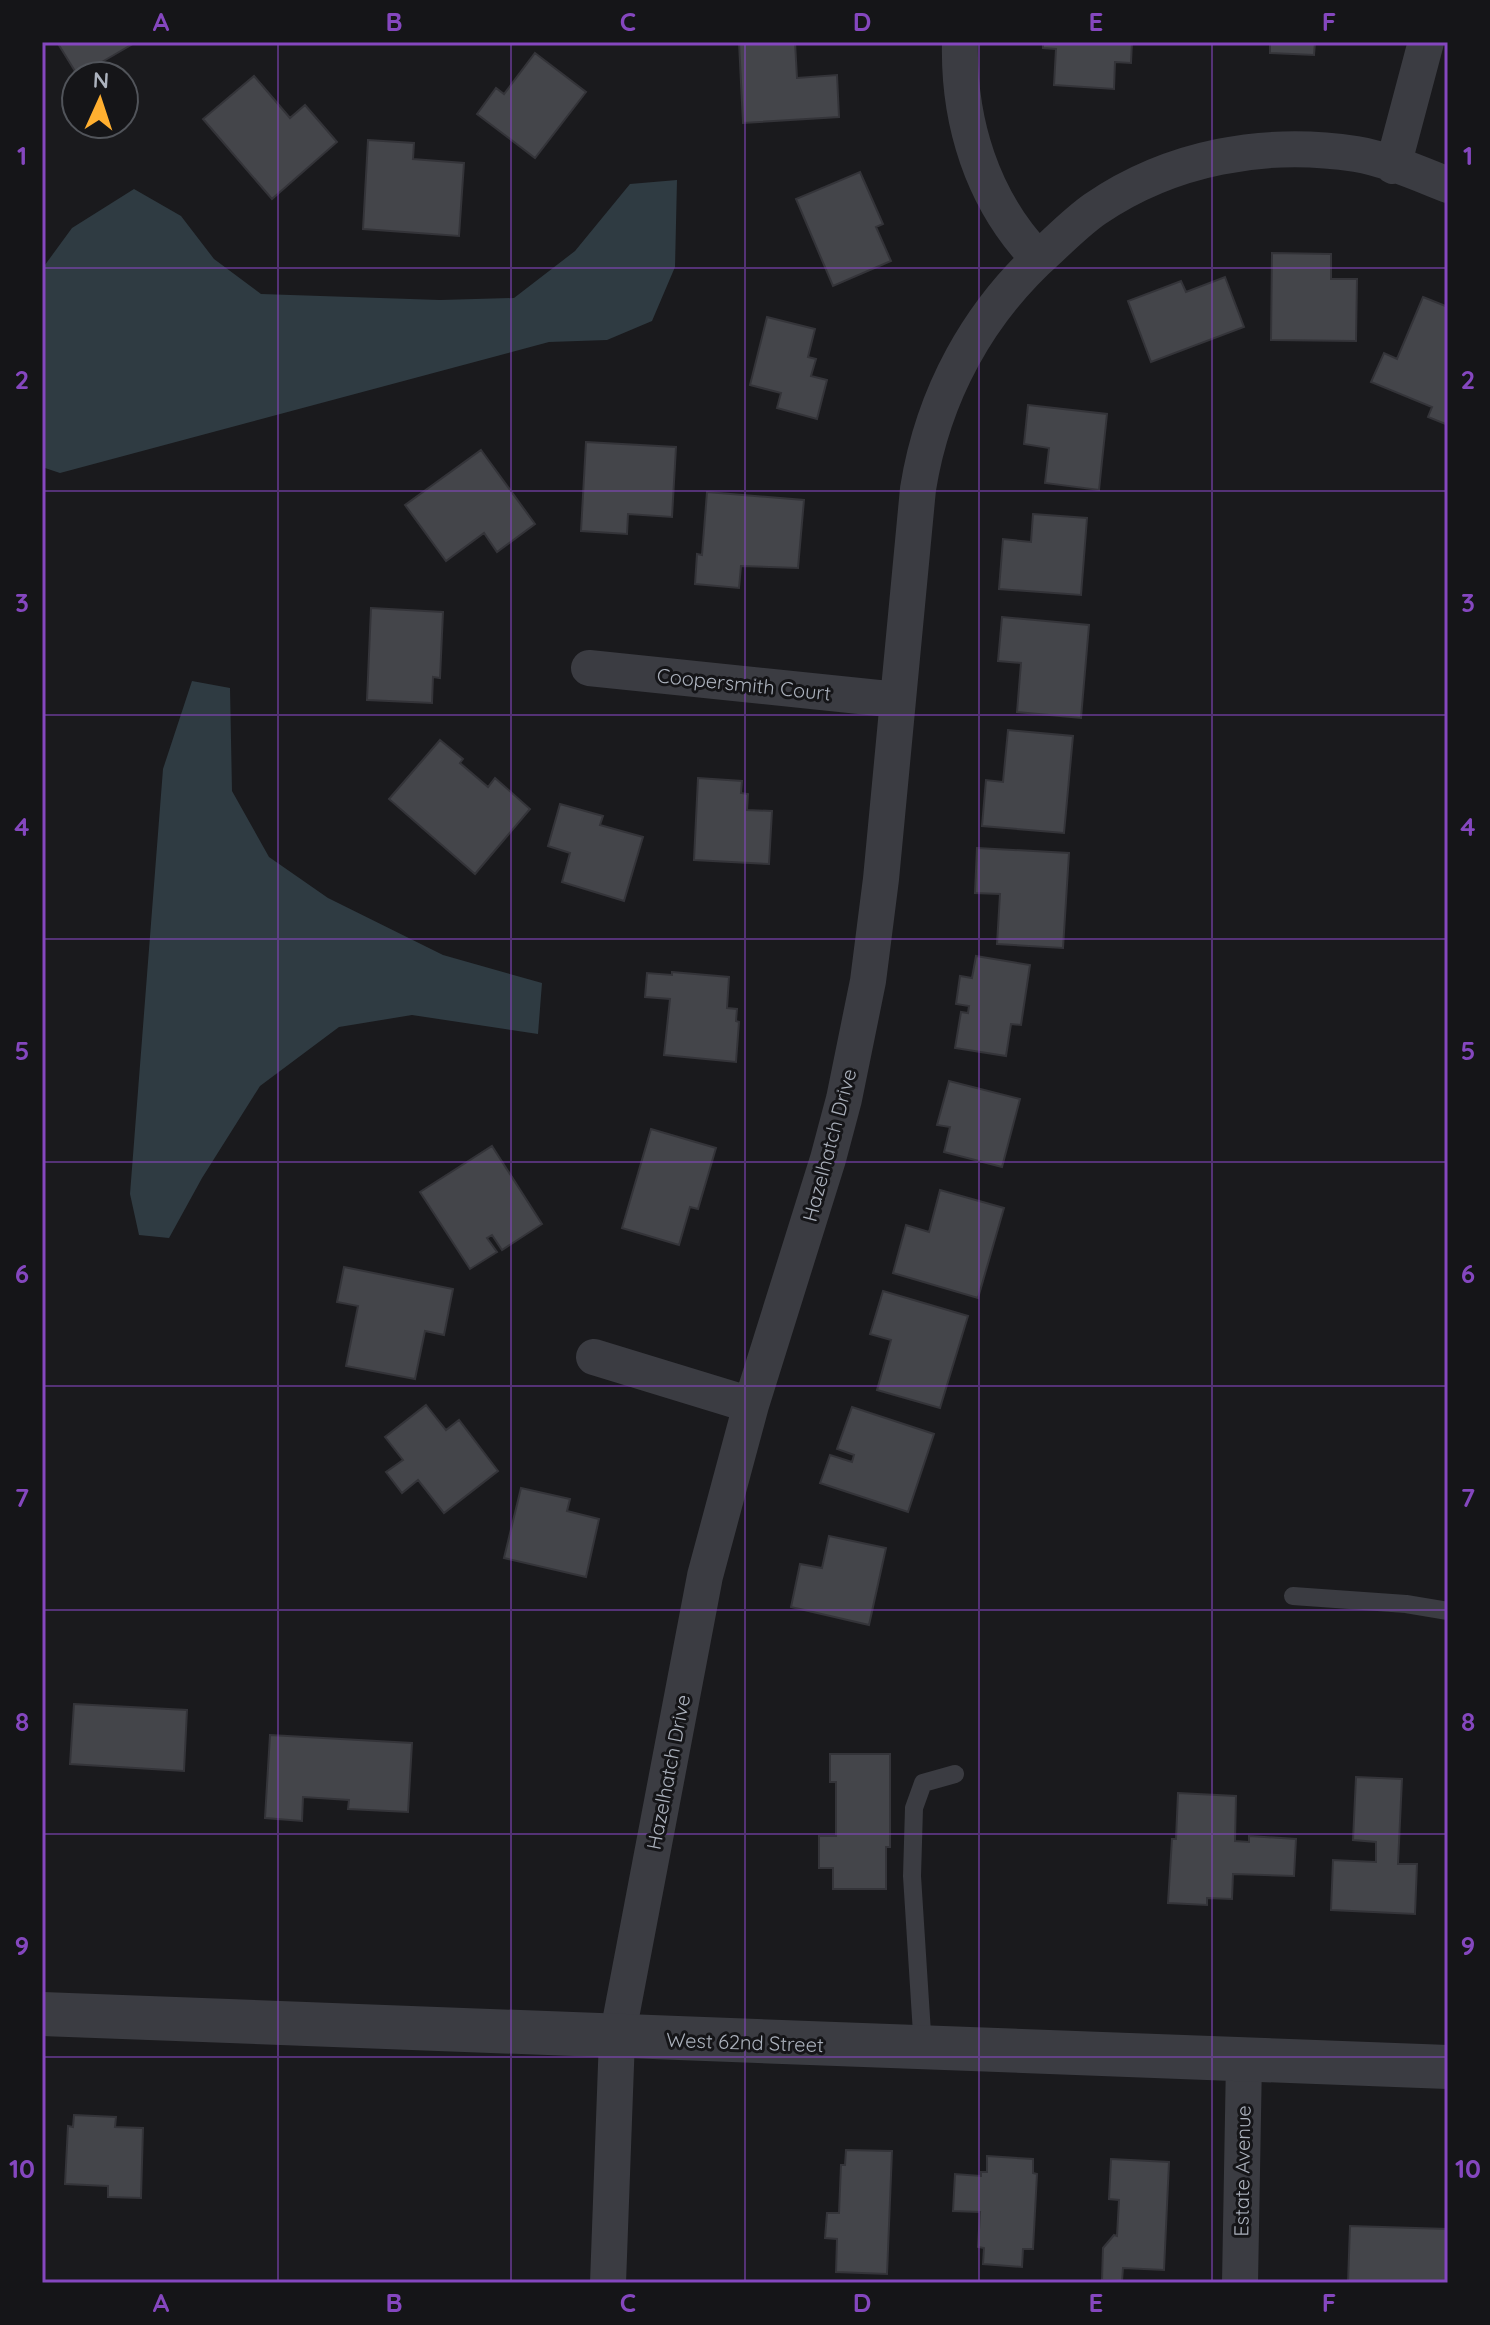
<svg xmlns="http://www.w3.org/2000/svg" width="1490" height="2325" font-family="Quicksand,sans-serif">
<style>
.water{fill:#2f3b42}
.building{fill:#44454a;stroke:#343439;stroke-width:2}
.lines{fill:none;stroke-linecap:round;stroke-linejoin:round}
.service{stroke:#3b3c42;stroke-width:18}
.minor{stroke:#3b3c42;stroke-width:36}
.tertiary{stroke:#3b3c42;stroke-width:44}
.grid{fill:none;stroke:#8547bf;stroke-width:2;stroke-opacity:0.55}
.labels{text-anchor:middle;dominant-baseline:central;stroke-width:6;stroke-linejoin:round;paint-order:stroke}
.street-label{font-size:20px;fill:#acb2bd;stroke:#151518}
.neatline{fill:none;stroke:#8547bf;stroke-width:3}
.grid-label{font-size:26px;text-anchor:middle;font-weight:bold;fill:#8547bf}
</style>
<rect width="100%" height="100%" fill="#1a1a1d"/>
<path class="water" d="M 677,180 L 675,267 L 652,321 L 607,340 L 549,342 L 60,473 L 42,467 L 42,269 L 72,228 L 134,189 L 181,216 L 214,259 L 261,294 L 440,300 L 514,298 L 575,251 L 630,184 Z
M 192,681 L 230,688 L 232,791 L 269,857 L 328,898 L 443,955 L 542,983 L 538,1034 L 412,1015 L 339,1027 L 260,1086 L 202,1178 L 169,1238 L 139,1235 L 130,1194 L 163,769 Z"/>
<path class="building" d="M 57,42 L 136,42 L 78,76 Z
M 739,42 L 795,42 L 797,78 L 837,75 L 839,117 L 743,123 Z
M 1043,42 L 1132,42 L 1131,63 L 1115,62 L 1114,89 L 1054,85 L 1056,49 L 1043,48 Z
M 1270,42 L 1315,42 L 1314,55 L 1270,53 Z
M 535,53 L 586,92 L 535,158 L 477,114 L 496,88 L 504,94 Z
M 254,76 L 290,118 L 305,105 L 337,142 L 272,199 L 203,119 Z
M 368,140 L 414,143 L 413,159 L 464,163 L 459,236 L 363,229 Z
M 860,172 L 883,224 L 876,227 L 891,261 L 833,286 L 796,199 Z
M 1272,253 L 1331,254 L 1331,279 L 1357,279 L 1356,341 L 1271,340 Z
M 1225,277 L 1244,327 L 1151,362 L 1128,301 L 1181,281 L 1186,292 Z
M 1423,297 L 1448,307 L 1448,425 L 1428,417 L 1432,407 L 1371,382 L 1384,353 L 1397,359 Z
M 767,317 L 815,329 L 808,357 L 816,359 L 811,376 L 827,380 L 817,419 L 777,408 L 781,393 L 750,385 Z
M 1028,405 L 1107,414 L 1099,490 L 1045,483 L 1049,448 L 1024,444 Z
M 586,442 L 676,447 L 672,517 L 628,514 L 627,534 L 581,531 Z
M 481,450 L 535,524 L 497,552 L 484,533 L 446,561 L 405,505 Z
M 707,492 L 804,500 L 798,568 L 741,566 L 739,588 L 695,584 L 697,554 L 702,555 Z
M 1033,514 L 1087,518 L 1081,595 L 999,589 L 1003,539 L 1031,542 Z
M 371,608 L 443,612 L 440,678 L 433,677 L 432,703 L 367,700 Z
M 1002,617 L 1089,625 L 1081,718 L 1017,712 L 1021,663 L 998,661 Z
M 1008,730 L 1073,736 L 1064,833 L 982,826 L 986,780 L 1003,782 Z
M 440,740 L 463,759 L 460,763 L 488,787 L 495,778 L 530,809 L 475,874 L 389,799 Z
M 698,778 L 742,781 L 741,793 L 748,794 L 747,810 L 772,811 L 769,864 L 694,860 Z
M 560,804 L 603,816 L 600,825 L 643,837 L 624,901 L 562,882 L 570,853 L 548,846 Z
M 977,848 L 1069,853 L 1063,948 L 997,944 L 1000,894 L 975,893 Z
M 976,956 L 1030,965 L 1021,1025 L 1011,1024 L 1006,1056 L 955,1048 L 961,1012 L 968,1013 L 969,1006 L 956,1004 L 960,976 L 972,978 Z
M 672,972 L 729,977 L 727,1008 L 737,1009 L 736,1021 L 739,1022 L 736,1062 L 664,1055 L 670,999 L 645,997 L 647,973 L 672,975 Z
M 949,1081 L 1020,1099 L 1002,1167 L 944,1152 L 950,1127 L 937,1125 Z
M 651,1129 L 716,1148 L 698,1209 L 690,1207 L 679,1245 L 622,1228 Z
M 492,1146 L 542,1224 L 502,1250 L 492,1235 L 487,1238 L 497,1252 L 470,1269 L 420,1192 Z
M 940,1190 L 1004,1208 L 978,1298 L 893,1273 L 906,1225 L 929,1232 Z
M 344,1267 L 453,1289 L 444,1335 L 425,1331 L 415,1379 L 346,1366 L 358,1306 L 337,1302 Z
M 883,1291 L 968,1316 L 940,1408 L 877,1390 L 891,1340 L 870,1334 Z
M 426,1405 L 446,1430 L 459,1420 L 498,1471 L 444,1513 L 418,1480 L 402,1493 L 386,1472 L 403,1460 L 385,1437 Z
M 852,1407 L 934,1434 L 908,1512 L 820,1483 L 830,1455 L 852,1462 L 854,1455 L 837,1449 Z
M 521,1488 L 570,1499 L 567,1511 L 599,1519 L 586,1577 L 504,1558 Z
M 829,1536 L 886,1548 L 869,1625 L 791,1607 L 800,1564 L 822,1568 Z
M 74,1704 L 187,1710 L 184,1771 L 70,1764 Z
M 270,1735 L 412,1743 L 408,1812 L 348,1809 L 349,1800 L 303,1797 L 302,1821 L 265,1818 Z
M 830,1754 L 890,1754 L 890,1847 L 886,1847 L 886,1889 L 833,1889 L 833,1868 L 819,1868 L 819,1836 L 836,1836 L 836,1782 L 830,1782 Z
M 1356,1777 L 1402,1779 L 1398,1864 L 1417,1864 L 1415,1914 L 1331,1910 L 1333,1860 L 1376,1862 L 1376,1842 L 1353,1840 Z
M 1178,1793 L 1236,1796 L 1235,1841 L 1249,1842 L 1249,1836 L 1296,1839 L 1294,1876 L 1233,1874 L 1232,1899 L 1207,1898 L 1207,1905 L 1168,1903 L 1172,1839 L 1176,1839 Z
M 74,2115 L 116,2117 L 115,2127 L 143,2128 L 141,2198 L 108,2197 L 108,2186 L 65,2184 L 68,2126 L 73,2127 Z
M 846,2150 L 892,2151 L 887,2274 L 836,2272 L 837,2239 L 825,2238 L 827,2213 L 839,2213 L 841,2165 L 845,2165 Z
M 987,2156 L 1033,2159 L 1033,2173 L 1037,2174 L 1033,2249 L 1023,2249 L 1022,2267 L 983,2264 L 984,2248 L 978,2247 L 980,2212 L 953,2211 L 955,2174 L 981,2176 L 981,2172 L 987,2172 Z
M 1111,2159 L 1169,2162 L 1164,2270 L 1123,2268 L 1122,2281 L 1102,2280 L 1103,2248 L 1114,2235 L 1117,2236 L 1119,2200 L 1109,2199 Z
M 1350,2226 L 1448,2229 L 1448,2283 L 1348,2283 Z"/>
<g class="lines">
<path class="service" d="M 1293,1596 L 1406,1604 L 1448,1611
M 923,2049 L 912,1876 L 914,1808 L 923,1783 L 955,1774"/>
<path class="minor" d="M 960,42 C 958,121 982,200 1038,258
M 1393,166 L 1426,42
M 589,668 L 898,700
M 594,1357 L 751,1405
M 608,2283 L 617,2038 L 705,1576 L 751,1405 L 828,1159 L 844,1099 L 868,981 L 881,879 L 918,489 C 933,395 978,312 1049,249 C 1064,235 1078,221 1095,209 C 1171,157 1265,140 1356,154 C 1386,159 1420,174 1448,185
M 1240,2283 L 1244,2060"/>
<path class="tertiary" d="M 42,2014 L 1448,2067"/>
</g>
<path class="grid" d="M 278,42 L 278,2283M 511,42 L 511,2283M 745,42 L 745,2283M 979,42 L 979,2283M 1212,42 L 1212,2283M 42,268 L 1448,268M 42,491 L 1448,491M 42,715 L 1448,715M 42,939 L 1448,939M 42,1162 L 1448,1162M 42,1386 L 1448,1386M 42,1610 L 1448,1610M 42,1834 L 1448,1834M 42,2057 L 1448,2057"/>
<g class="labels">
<g class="street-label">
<text transform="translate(744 684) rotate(6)">Coopersmith Court</text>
<text transform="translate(829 1145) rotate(-75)">Hazelhatch Drive</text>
<text transform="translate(668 1772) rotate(-79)">Hazelhatch Drive</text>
<text transform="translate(745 2042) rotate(2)">West 62nd Street</text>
<text transform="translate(1242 2171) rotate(-89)">Estate Avenue</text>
</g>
</g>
<rect width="1490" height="2325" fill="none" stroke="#151518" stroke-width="88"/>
<g transform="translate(100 100) rotate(3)"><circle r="38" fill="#151518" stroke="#51545a" stroke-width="2"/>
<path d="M0-6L14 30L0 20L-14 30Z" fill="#ffaf30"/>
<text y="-12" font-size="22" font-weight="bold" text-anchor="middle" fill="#acb2bd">N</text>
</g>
<rect x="44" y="44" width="1402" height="2237" class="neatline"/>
<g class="grid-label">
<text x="161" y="31">A</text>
<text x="394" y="31">B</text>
<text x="628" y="31">C</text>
<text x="862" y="31">D</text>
<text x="1096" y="31">E</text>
<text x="1329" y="31">F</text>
<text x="22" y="165">1</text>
<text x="1468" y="165">1</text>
<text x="22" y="389">2</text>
<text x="1468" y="389">2</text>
<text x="22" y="612">3</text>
<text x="1468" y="612">3</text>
<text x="22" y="836">4</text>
<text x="1468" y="836">4</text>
<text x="22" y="1060">5</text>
<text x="1468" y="1060">5</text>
<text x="22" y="1283">6</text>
<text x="1468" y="1283">6</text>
<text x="22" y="1507">7</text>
<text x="1468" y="1507">7</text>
<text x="22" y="1731">8</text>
<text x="1468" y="1731">8</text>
<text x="22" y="1955">9</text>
<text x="1468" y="1955">9</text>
<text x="22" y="2178">10</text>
<text x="1468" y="2178">10</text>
<text x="161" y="2312">A</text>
<text x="394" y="2312">B</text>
<text x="628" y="2312">C</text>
<text x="862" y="2312">D</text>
<text x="1096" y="2312">E</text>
<text x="1329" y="2312">F</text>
</g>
</svg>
